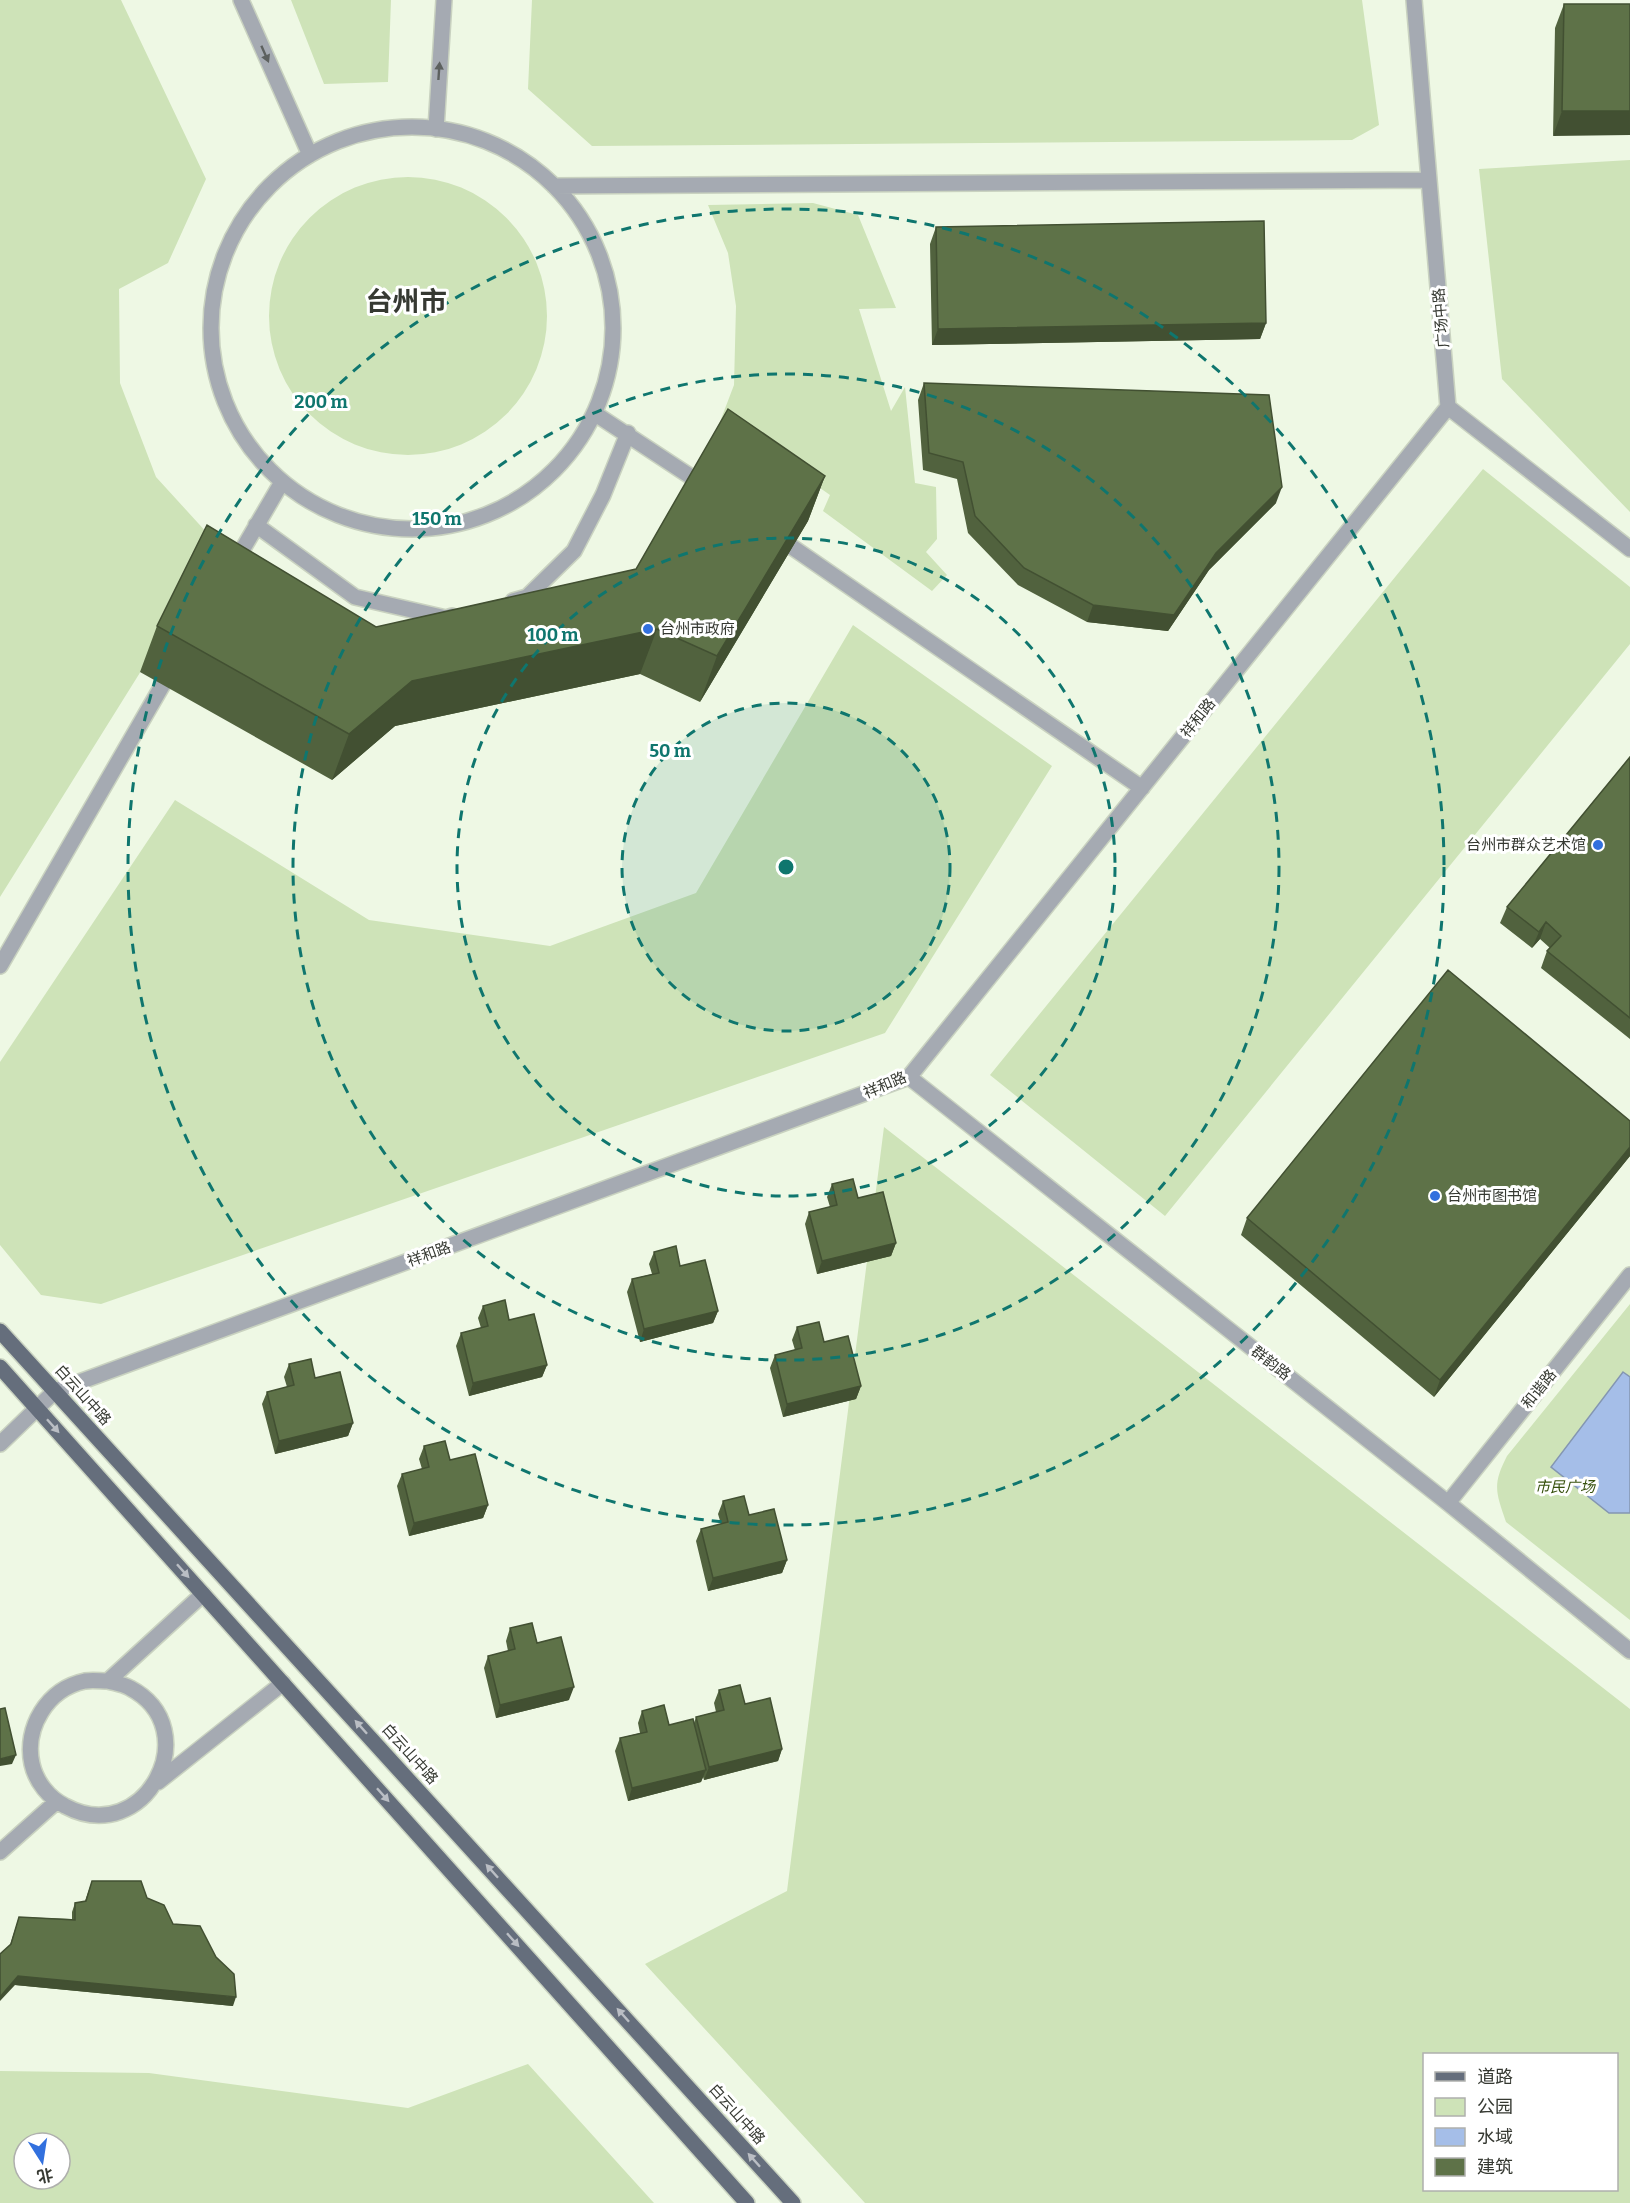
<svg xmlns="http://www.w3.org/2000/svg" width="1630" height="2203" font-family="Bitter,'Noto Sans SC',serif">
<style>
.green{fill:#cee3b8;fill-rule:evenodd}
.water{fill:#a5bee8;stroke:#8496b1;stroke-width:1.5}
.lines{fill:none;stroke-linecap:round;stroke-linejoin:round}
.minor-casing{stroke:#c9d2c0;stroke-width:18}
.major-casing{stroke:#c9d2c0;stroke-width:18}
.minor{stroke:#a5aab2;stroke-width:15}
.major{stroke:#656e7c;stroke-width:15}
.wall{fill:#51623e}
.shaded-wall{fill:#425032}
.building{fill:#5e7248;stroke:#425032;stroke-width:1.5}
.oneway{fill:#5d615f}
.oneway2{fill:#babec4}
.ring{fill:none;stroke:#0f766e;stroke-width:3;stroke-dasharray:10 8}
.poi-dot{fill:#3270de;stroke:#fff;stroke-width:2}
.labels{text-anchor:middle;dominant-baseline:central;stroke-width:6;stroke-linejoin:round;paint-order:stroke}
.street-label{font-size:15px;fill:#363932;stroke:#fff}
.poi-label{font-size:15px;fill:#363932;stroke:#fff;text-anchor:start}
.park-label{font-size:15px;font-style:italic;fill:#37510d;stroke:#fff}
.town-label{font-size:27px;font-weight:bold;fill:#363932;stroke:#fff}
.centre{fill:#0f766e;stroke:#fff;stroke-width:3}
.ring-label{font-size:18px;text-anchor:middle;font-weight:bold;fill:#0f766e;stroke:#fff;stroke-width:6;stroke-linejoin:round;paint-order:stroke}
</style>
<rect width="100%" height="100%" fill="#eef8e4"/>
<path class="green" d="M 0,0 L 121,0 L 206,179 L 168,263 L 119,289 L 120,383 L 156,477 L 219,546 L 0,897 Z
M 291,0 L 391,0 L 388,82 L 324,84 Z
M 532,0 L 1362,0 L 1379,125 L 1352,140 L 592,146 L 528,89 Z
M 1630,160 L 1630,512 L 1502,379 L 1479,169 Z
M269 316a139 139 0 1 1 278 0a139 139 0 1 1-278 0Z
M 813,203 L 858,215 L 896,308 L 859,309 L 891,411 L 905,387 L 915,483 L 936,487 L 937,539 L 926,552 L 947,575 L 932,591 L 823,511 L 830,495 L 736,429 L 713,440 L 734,385 L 736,306 L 728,253 L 708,205 Z
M 1483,469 L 1630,587 L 1630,644 L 1165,1216 L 990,1075 Z
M 853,625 L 1052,766 L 885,1033 L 101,1304 L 41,1295 L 0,1245 L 0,1062 L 175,800 L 369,920 L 550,946 L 696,893 Z
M 884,1127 L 1630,1709 L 1630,2203 L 865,2203 L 645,1964 L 787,1891 ZM 1424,2054 L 1616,2054 L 1616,2190 L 1424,2190 Z
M 1630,1304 L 1630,1620 L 1506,1522 C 1496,1492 1492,1485 1507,1456 Z
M 528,2064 L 654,2203 L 0,2203 L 0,2071 L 149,2073 L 408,2108 ZM 24,2143 L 60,2143 L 60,2179 L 24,2179 Z"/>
<path class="water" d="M 1623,1372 L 1630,1377 L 1630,1513 L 1609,1513 L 1551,1467 Z"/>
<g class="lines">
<g class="minor-casing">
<path id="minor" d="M 241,0 L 310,155
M 1414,0 L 1448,407 L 1630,549
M211 328a201 201 0 1 1 402 0a201 201 0 1 1-402 0Z
M 436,129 L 444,0
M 554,186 L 1429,180
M 594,413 L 705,486
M 256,525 L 355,597 L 446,618 L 452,616
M 776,536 L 1142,788
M 234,564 L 282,482
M 513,601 L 527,597 L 574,551 L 603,495 L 628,433
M 0,966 L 173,667
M 909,1077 L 1448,1503 L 1630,1651
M 0,1444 L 55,1391 L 909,1077 L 1448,407
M 1448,1503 L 1630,1275
M 108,1681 C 115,1683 123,1684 130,1688 C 208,1729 145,1849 65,1806 C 49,1798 36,1782 32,1764 C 24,1728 47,1689 85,1681 C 92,1680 101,1681 108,1681 L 203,1594
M 158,1782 L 283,1683
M 0,1852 L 56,1802"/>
</g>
<g class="major-casing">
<path id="major" d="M 0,1331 L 793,2203
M 0,1367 L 747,2203"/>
</g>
<use href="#minor" class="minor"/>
<use href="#major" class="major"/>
</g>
<path class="wall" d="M 1564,4 L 1630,4 L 1553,136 L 1555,28 Z
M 936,227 L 1266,323 L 1260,339 L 932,345 L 930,244 Z
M 924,383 L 1276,503 L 1209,570 L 1168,631 L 1087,622 L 1018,585 L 968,533 L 957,479 L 923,470 L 918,400 Z
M 825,476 L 808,521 L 700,702 L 640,674 L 395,726 L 332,780 L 140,672 L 157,626 L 376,627 L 636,569 Z
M 1630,757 L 1630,1039 L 1541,968 L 1547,951 L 1550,948 L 1540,939 L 1532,948 L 1500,923 L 1507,907 Z
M 1630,1121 L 1630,1156 L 1434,1397 L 1241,1235 L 1247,1218 Z
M 832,1184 L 858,1198 L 896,1243 L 891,1256 L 817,1274 L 805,1224 L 809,1212 L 830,1207 L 827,1197 Z
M 654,1252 L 680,1266 L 718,1311 L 713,1323 L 640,1342 L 627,1292 L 632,1279 L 652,1274 L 649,1264 Z
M 483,1306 L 509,1320 L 547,1365 L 542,1377 L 469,1396 L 456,1346 L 461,1333 L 481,1328 L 478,1318 Z
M 797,1327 L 824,1342 L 861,1386 L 856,1399 L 783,1417 L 770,1368 L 775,1355 L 795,1350 L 792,1340 Z
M 289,1364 L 315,1378 L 353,1423 L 348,1436 L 275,1454 L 262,1404 L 267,1392 L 287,1387 L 284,1377 Z
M 424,1446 L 450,1460 L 488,1505 L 483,1518 L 409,1536 L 397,1486 L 402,1474 L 422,1469 L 419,1459 Z
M 723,1501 L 749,1515 L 787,1560 L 782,1573 L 708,1591 L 696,1541 L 701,1529 L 721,1524 L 718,1514 Z
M 510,1628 L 537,1643 L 569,1700 L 496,1718 L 484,1668 L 488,1656 L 508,1651 L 506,1641 Z
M 719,1690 L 745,1704 L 782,1749 L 778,1761 L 704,1780 L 703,1777 L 701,1782 L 628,1801 L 615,1751 L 620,1738 L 640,1733 L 638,1723 L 642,1711 L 669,1725 L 694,1723 L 696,1717 L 716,1712 L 714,1703 Z
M 92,1881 L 147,1898 L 173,1924 L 233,2006 L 15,1985 L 10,1945 L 19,1917 L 72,1919 L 72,1912 L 75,1903 L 85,1901 Z"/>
<path class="shaded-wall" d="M 1562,111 L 1630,111 L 1630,135 L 1553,136 Z
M 1266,323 L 1260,339 L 932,345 L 938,329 Z
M 825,476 L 808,521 L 700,702 L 717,656 Z
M 1282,487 L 1276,503 L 1209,570 L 1168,631 L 1087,622 L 1093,605 L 1216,553 Z
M 657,629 L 640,674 L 395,726 L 332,780 L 349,734 L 412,681 Z
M 1546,922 L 1540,939 L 1532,948 L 1539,932 Z
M 1630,1147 L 1630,1156 L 1434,1397 L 1440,1380 Z
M 896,1243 L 891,1256 L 817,1274 L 822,1261 Z
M 718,1311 L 713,1323 L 640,1342 L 644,1329 Z
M 547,1365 L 542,1377 L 469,1396 L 473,1383 Z
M 861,1386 L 856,1399 L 783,1417 L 787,1404 Z
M 353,1423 L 348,1436 L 275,1454 L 279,1441 Z
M 488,1505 L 483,1518 L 409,1536 L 414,1523 Z
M 787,1560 L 782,1573 L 708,1591 L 713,1578 Z
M 574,1687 L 569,1700 L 496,1718 L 500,1705 Z
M 782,1749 L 778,1761 L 704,1780 L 709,1767 Z
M 16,1755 L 12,1764 L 0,1766 L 0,1759 Z
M 706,1770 L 701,1782 L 628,1801 L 632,1788 Z
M 18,1976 L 236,1997 L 233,2006 L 15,1985 L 0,2001 L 0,1997 Z"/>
<path class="building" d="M 1564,4 L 1630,4 L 1630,111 L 1562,111 Z
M 1264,221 L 1266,323 L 938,329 L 936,227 Z
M 924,383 L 1269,395 L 1282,487 L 1216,553 L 1174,615 L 1093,605 L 1024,568 L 975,516 L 963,462 L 929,453 Z
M 728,409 L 825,476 L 717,656 L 657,629 L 412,681 L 349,734 L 157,626 L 207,525 L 376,627 L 636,569 Z
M 1630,757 L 1630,1018 L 1547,951 L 1561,936 L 1546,922 L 1539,932 L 1507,907 Z
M 1448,970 L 1630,1121 L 1630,1147 L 1440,1380 L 1247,1218 Z
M 853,1179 L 858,1198 L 883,1192 L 896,1243 L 822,1261 L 809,1212 L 837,1205 L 832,1184 Z
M 676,1246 L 680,1266 L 705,1260 L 718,1311 L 644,1329 L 632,1279 L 659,1273 L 654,1252 Z
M 505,1300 L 509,1320 L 534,1314 L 547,1365 L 473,1383 L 461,1333 L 488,1326 L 483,1306 Z
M 819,1322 L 824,1342 L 848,1336 L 861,1386 L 787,1404 L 775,1355 L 802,1348 L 797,1327 Z
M 311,1359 L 315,1378 L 340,1372 L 353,1423 L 279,1441 L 267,1392 L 294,1385 L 289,1364 Z
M 445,1441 L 450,1460 L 475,1454 L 488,1505 L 414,1523 L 402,1474 L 429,1467 L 424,1446 Z
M 744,1496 L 749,1515 L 774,1509 L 787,1560 L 713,1578 L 701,1529 L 728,1522 L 723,1501 Z
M 532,1623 L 537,1643 L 561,1637 L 574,1687 L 500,1705 L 488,1656 L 515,1649 L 510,1628 Z
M 740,1685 L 745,1704 L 770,1698 L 782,1749 L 709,1767 L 696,1717 L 724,1710 L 719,1690 Z
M 664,1705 L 669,1725 L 693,1719 L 706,1770 L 632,1788 L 620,1738 L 647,1732 L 642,1711 Z
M 5,1708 L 16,1755 L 0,1759 L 0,1709 Z
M 92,1881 L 141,1881 L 147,1898 L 164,1905 L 173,1924 L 200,1926 L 216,1957 L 234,1974 L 236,1997 L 18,1976 L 0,1997 L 0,1954 L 11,1944 L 19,1917 L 75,1920 L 75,1903 L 86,1901 Z"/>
<defs><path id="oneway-solid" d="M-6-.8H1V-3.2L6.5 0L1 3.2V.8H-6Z" transform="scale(1.5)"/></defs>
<g class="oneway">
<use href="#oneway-solid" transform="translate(265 54) rotate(66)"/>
<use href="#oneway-solid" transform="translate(439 71) rotate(-86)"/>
</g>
<g class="oneway2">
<use href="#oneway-solid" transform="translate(53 1426) rotate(48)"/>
<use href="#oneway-solid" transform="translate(183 1571) rotate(48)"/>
<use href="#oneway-solid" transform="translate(361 1727) rotate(-132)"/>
<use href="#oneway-solid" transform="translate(383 1795) rotate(48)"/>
<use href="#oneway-solid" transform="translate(492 1871) rotate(-132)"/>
<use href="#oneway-solid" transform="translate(513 1940) rotate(48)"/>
<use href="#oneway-solid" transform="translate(623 2015) rotate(-132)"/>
<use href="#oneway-solid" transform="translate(754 2160) rotate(-132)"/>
</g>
<circle cx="786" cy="867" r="164" fill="#0f766e" fill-opacity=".12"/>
<g class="ring">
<circle cx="786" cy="867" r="164"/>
<circle cx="786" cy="867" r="329"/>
<circle cx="786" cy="867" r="493"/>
<circle cx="786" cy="867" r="658"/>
</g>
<g class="poi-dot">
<circle cx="648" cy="629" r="6"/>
<circle cx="1598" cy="845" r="6"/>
<circle cx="1435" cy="1196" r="6"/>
</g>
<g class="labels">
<g class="street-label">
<text transform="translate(1441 318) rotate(-95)">广场中路</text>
<text transform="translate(1198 718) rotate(-51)">祥和路</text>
<text transform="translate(885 1085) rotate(-23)">祥和路</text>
<text transform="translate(429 1254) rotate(-20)">祥和路</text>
<text transform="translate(1271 1363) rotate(38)">群韵路</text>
<text transform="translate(1539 1389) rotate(-51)">和谐路</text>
<text transform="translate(83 1395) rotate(48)">白云山中路</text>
<text transform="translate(410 1754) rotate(48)">白云山中路</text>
<text transform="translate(737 2114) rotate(48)">白云山中路</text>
</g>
<g class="poi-label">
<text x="660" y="629">台州市政府</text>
<text x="1586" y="845" text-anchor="end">台州市群众艺术馆</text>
<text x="1447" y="1196">台州市图书馆</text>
</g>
<g class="park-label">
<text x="1565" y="1487">市民广场</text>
</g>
<g class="town-label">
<text x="406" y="302">台州市</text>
</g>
</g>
<circle cx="786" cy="867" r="9" class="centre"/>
<g class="ring-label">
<text x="321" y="408">200 m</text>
<text x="437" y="525">150 m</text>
<text x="553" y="641">100 m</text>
<text x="670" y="757">50 m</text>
</g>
<rect x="1423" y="2053" width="195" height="138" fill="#ffffff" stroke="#afb0ad" stroke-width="1.5"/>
<rect x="1435" y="2072" width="30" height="9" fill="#656e7c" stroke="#afb0ad" stroke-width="1.5"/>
<text x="1477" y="2083" font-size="18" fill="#363932">道路</text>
<rect x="1435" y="2098" width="30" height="18" fill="#cee3b8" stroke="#afb0ad" stroke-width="1.5"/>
<text x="1477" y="2113" font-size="18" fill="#363932">公园</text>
<rect x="1435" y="2128" width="30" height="18" fill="#a5bee8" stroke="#afb0ad" stroke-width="1.5"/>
<text x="1477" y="2143" font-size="18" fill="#363932">水域</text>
<rect x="1435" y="2158" width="30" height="18" fill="#5e7248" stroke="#afb0ad" stroke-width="1.5"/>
<text x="1477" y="2173" font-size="18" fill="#363932">建筑</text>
<g transform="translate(42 2161) rotate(168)"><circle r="28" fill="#ffffff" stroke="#afb0ad" stroke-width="1.5"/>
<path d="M0-4.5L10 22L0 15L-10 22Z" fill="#3270de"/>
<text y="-9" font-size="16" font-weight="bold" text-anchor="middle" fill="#363932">北</text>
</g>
</svg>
